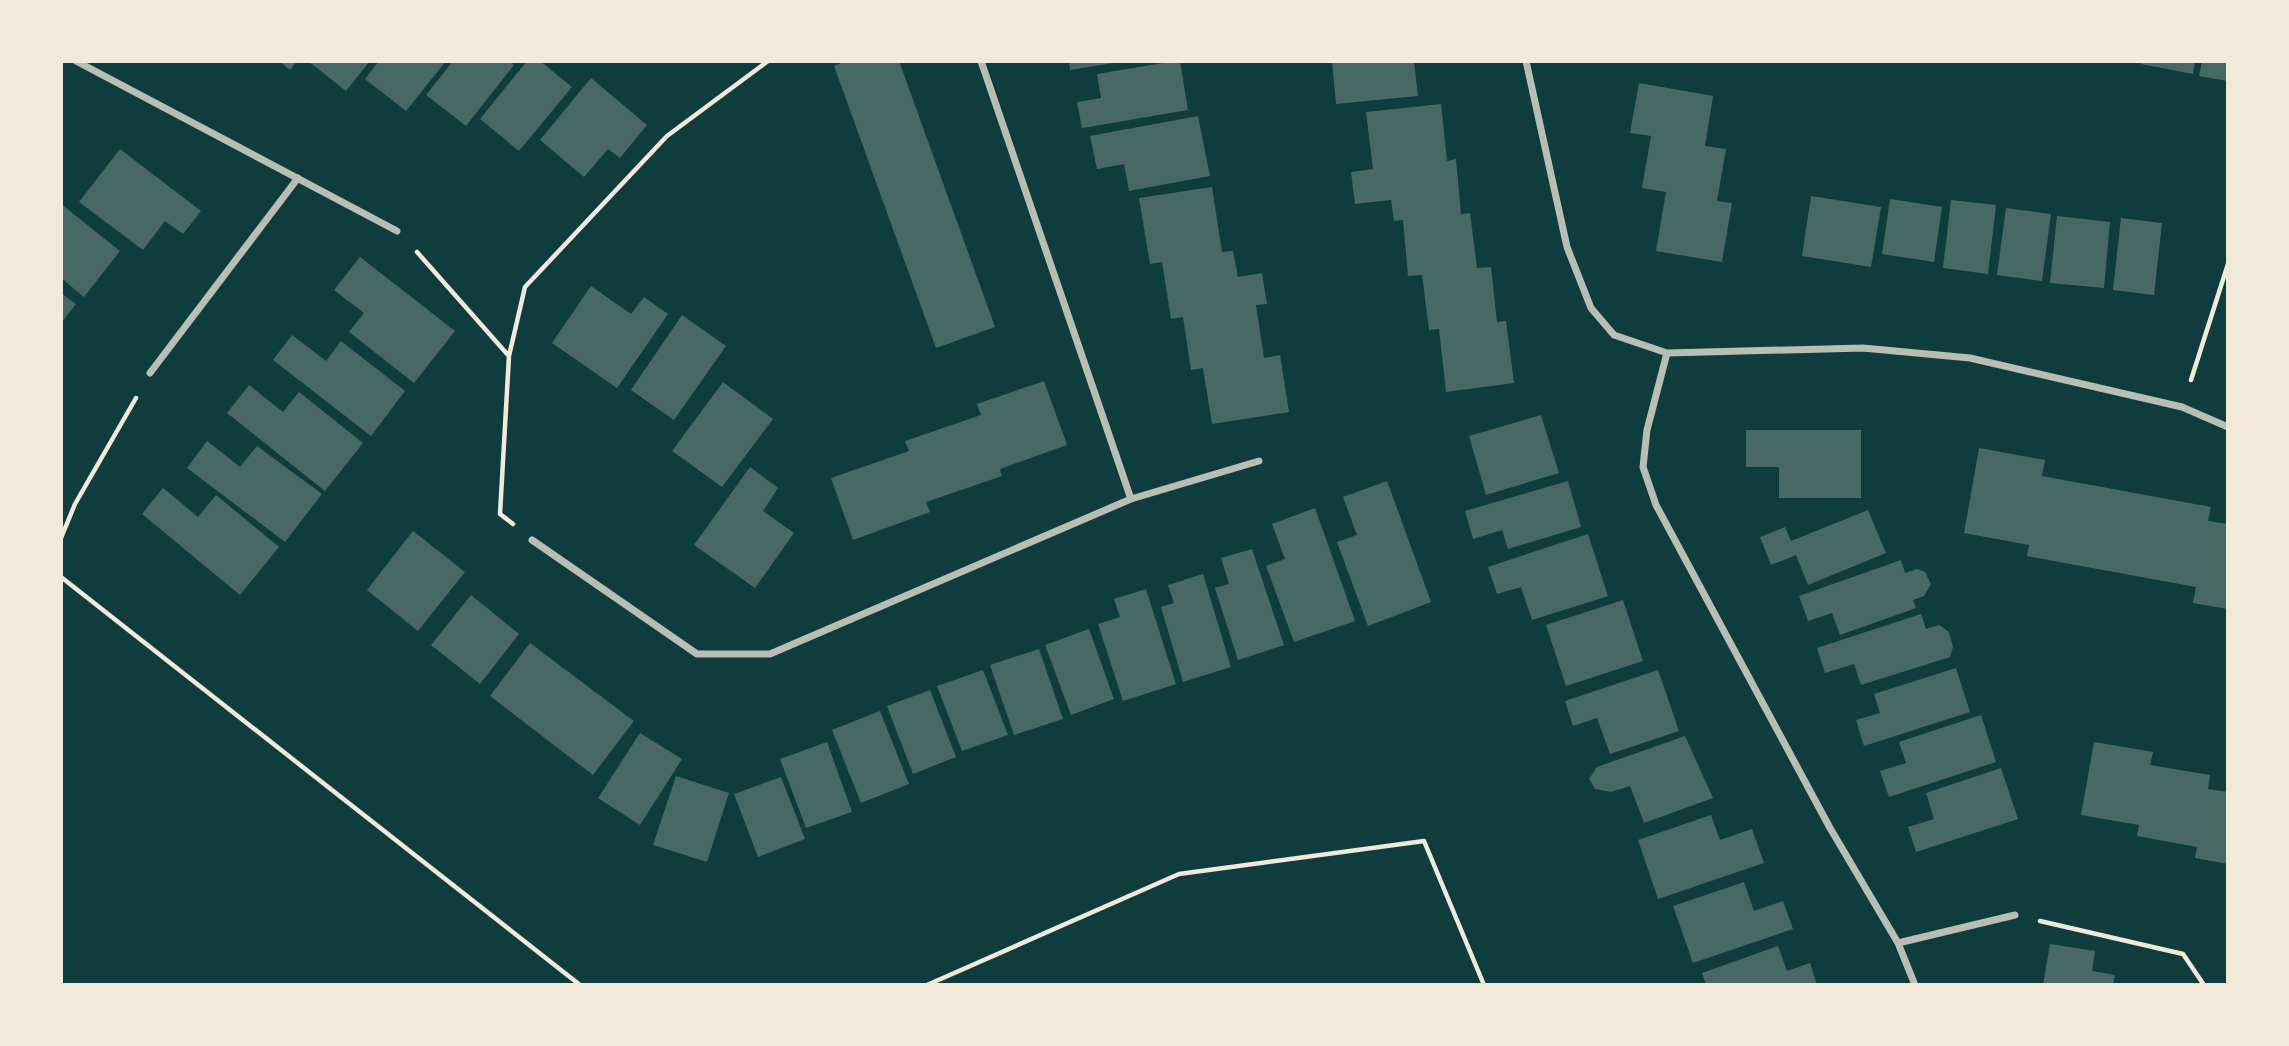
<svg xmlns="http://www.w3.org/2000/svg" width="2289" height="1046" font-family="'Noto Serif',serif">
<style>
.building{fill:#486865}
.lines{fill:none;stroke-linecap:round;stroke-linejoin:round}
.path{stroke:#f1e9da;stroke-width:4.5}
.minor{stroke:#b8beb3;stroke-width:7}
</style>
<rect width="100%" height="100%" fill="#0f3d3e"/>
<path class="building" d="M 279,61 L 297,61 L 290,70 Z
M 308,61 L 370,61 L 346,91 Z
M 379,61 L 446,61 L 406,111 L 365,79 Z
M 453,61 L 510,61 L 514,65 L 466,126 L 426,95 Z
M 527,61 L 540,61 L 572,87 L 519,151 L 480,119 Z
M 846,61 L 899,61 L 995,327 L 936,348 L 834,66 Z
M 1069,61 L 1113,61 L 1113,63 L 1070,70 Z
M 1175,61 L 1180,61 L 1188,110 L 1082,128 L 1077,102 L 1101,98 L 1097,74 Z
M 1332,61 L 1414,61 L 1418,96 L 1336,104 Z
M 2141,61 L 2195,61 L 2193,74 L 2141,64 Z
M 2202,61 L 2228,61 L 2228,81 L 2199,76 Z
M 591,78 L 647,125 L 620,158 L 608,149 L 584,177 L 540,140 Z
M 1639,83 L 1713,96 L 1705,146 L 1726,149 L 1717,201 L 1732,203 L 1722,262 L 1656,251 L 1666,192 L 1642,188 L 1651,136 L 1630,133 Z
M 1441,104 L 1447,161 L 1456,159 L 1461,214 L 1470,213 L 1477,268 L 1491,267 L 1497,322 L 1506,321 L 1514,383 L 1446,392 L 1439,329 L 1429,330 L 1422,275 L 1408,276 L 1403,220 L 1394,221 L 1391,200 L 1355,204 L 1351,172 L 1373,169 L 1366,112 Z
M 1198,116 L 1210,176 L 1129,191 L 1124,164 L 1097,169 L 1090,136 Z
M 120,149 L 201,211 L 183,234 L 165,221 L 143,250 L 79,202 Z
M 1212,187 L 1222,252 L 1233,251 L 1238,277 L 1262,273 L 1267,304 L 1256,305 L 1264,358 L 1280,355 L 1289,412 L 1212,424 L 1203,368 L 1191,370 L 1183,317 L 1171,319 L 1162,262 L 1150,264 L 1139,198 Z
M 1811,196 L 1881,207 L 1871,267 L 1802,256 Z
M 1890,199 L 1942,207 L 1934,262 L 1882,254 Z
M 1951,200 L 1996,205 L 1988,274 L 1943,268 Z
M 61,204 L 120,251 L 84,297 L 61,278 Z
M 2006,208 L 2051,214 L 2042,281 L 1997,275 Z
M 2057,216 L 2110,222 L 2104,288 L 2050,283 Z
M 2121,218 L 2162,223 L 2154,295 L 2113,290 Z
M 360,257 L 455,331 L 414,383 L 349,332 L 364,313 L 334,290 Z
M 591,286 L 631,314 L 644,297 L 668,314 L 617,388 L 552,343 Z
M 61,293 L 76,304 L 61,323 Z
M 682,315 L 726,346 L 674,420 L 631,390 Z
M 292,335 L 326,361 L 341,341 L 405,391 L 371,436 L 273,360 Z
M 1044,381 L 1067,445 L 1000,469 L 1002,476 L 926,502 L 930,512 L 853,540 L 831,478 L 909,451 L 905,441 L 981,415 L 977,404 Z
M 723,382 L 773,419 L 722,487 L 672,451 Z
M 249,385 L 283,412 L 299,392 L 363,443 L 325,491 L 227,413 Z
M 1541,415 L 1559,473 L 1486,495 L 1469,436 Z
M 1746,430 L 1861,430 L 1861,498 L 1779,498 L 1779,467 L 1746,467 Z
M 207,441 L 240,467 L 257,446 L 322,494 L 285,542 L 187,468 Z
M 1979,448 L 2045,460 L 2042,476 L 2211,507 L 2208,521 L 2228,524 L 2228,609 L 2193,603 L 2196,587 L 2027,556 L 2029,545 L 1964,533 Z
M 750,467 L 778,488 L 763,511 L 794,533 L 755,588 L 694,545 Z
M 1387,481 L 1431,602 L 1368,626 L 1337,542 L 1357,535 L 1343,497 Z
M 1568,481 L 1581,527 L 1508,549 L 1502,530 L 1473,539 L 1465,511 Z
M 163,488 L 198,517 L 216,495 L 279,547 L 240,595 L 142,514 Z
M 1315,508 L 1355,621 L 1294,642 L 1266,566 L 1285,559 L 1272,524 Z
M 1868,510 L 1886,553 L 1808,585 L 1796,555 L 1771,565 L 1760,537 L 1785,527 L 1791,541 Z
M 413,531 L 465,572 L 418,631 L 367,590 Z
M 1588,534 L 1608,596 L 1532,620 L 1521,587 L 1497,594 L 1488,567 Z
M 1252,549 L 1284,645 L 1238,660 L 1215,588 L 1229,584 L 1221,558 Z
M 1901,560 L 1905,573 L 1917,569 L 1925,572 L 1931,584 L 1924,596 L 1913,600 L 1916,608 L 1840,635 L 1832,613 L 1808,621 L 1799,596 Z
M 1203,574 L 1231,667 L 1183,682 L 1161,607 L 1174,603 L 1168,585 Z
M 1146,589 L 1176,684 L 1123,701 L 1098,624 L 1120,617 L 1114,599 Z
M 471,595 L 519,634 L 480,684 L 431,645 Z
M 1623,600 L 1643,661 L 1566,686 L 1546,625 Z
M 1921,614 L 1926,629 L 1939,625 L 1949,632 L 1953,647 L 1950,657 L 1861,685 L 1854,664 L 1825,673 L 1817,648 Z
M 1089,629 L 1114,699 L 1071,715 L 1045,645 Z
M 530,643 L 634,721 L 593,775 L 490,696 Z
M 1039,649 L 1063,719 L 1014,735 L 990,665 Z
M 1956,668 L 1970,712 L 1864,746 L 1856,720 L 1880,713 L 1874,694 Z
M 983,670 L 1008,735 L 962,751 L 937,686 Z
M 1658,670 L 1679,731 L 1610,754 L 1597,718 L 1573,726 L 1565,701 Z
M 930,690 L 956,757 L 913,774 L 887,706 Z
M 880,711 L 909,784 L 861,803 L 832,730 Z
M 1981,715 L 1996,762 L 1889,797 L 1880,771 L 1906,763 L 1899,742 Z
M 640,733 L 682,759 L 640,825 L 598,798 Z
M 1685,736 L 1713,798 L 1644,823 L 1630,786 L 1611,792 L 1595,789 L 1589,779 L 1597,767 Z
M 827,742 L 852,812 L 806,828 L 780,759 Z
M 2094,742 L 2153,752 L 2150,765 L 2210,775 L 2208,789 L 2228,792 L 2228,864 L 2195,858 L 2197,847 L 2137,836 L 2139,825 L 2081,815 Z
M 2001,768 L 2018,819 L 1916,852 L 1908,827 L 1934,819 L 1926,793 Z
M 676,776 L 729,793 L 707,862 L 653,845 Z
M 781,777 L 805,839 L 758,857 L 734,794 Z
M 1711,815 L 1720,840 L 1752,829 L 1764,863 L 1658,899 L 1638,840 Z
M 1744,882 L 1754,911 L 1783,901 L 1793,929 L 1693,963 L 1673,906 Z
M 2050,944 L 2095,951 L 2092,971 L 2115,975 L 2113,985 L 2043,985 Z
M 1778,946 L 1787,971 L 1810,963 L 1817,985 L 1706,985 L 1702,973 Z"/>
<g class="lines">
<path class="path" d="M 417,252 L 508,355
M 2191,380 L 2228,264
M 513,524 L 500,514 L 509,356 L 525,287 L 667,136 L 768,61
M 61,538 L 75,504 L 136,398
M 61,577 L 580,985
M 2040,921 L 2183,954 L 2204,985
M 927,985 L 1179,874 L 1424,841 L 1484,985"/>
<path class="minor" d="M 76,61 L 397,231
M 981,61 L 1131,499
M 1526,61 L 1567,247 L 1591,308 L 1614,335 L 1667,353 L 1863,348 L 1970,358 L 2182,407 L 2228,427
M 1667,353 L 1647,430 L 1643,467 L 1656,505 L 1830,828 L 1898,943 L 1915,985
M 150,373 L 298,178
M 532,540 L 697,654 L 770,654 L 1131,499 L 1259,461
M 1898,943 L 2015,915"/>
</g>
<rect width="2289" height="1046" fill="none" stroke="#f1e9da" stroke-width="126"/>
</svg>
